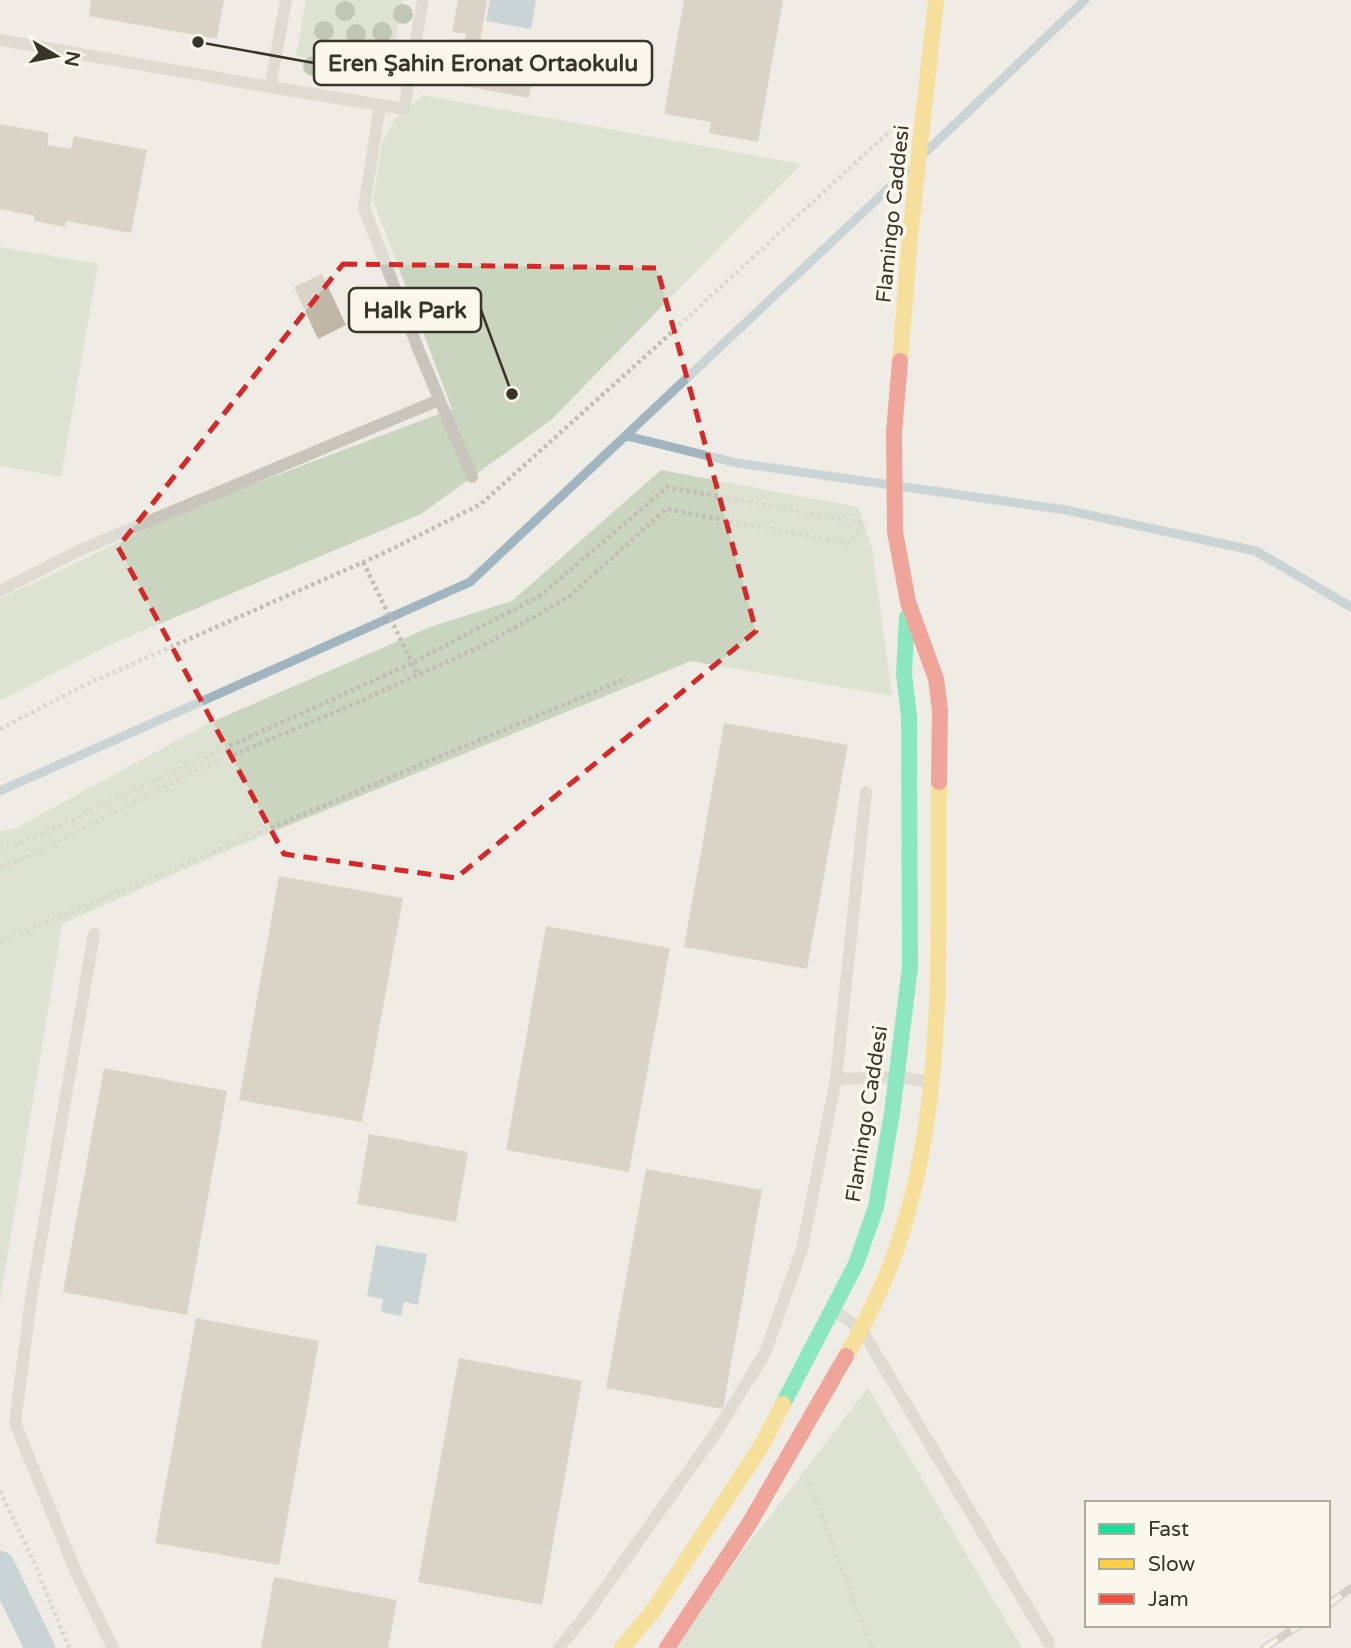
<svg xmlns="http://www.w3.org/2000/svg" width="1351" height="1648" font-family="'Varela Round',sans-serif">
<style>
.green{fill:#c9d5be}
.water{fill:#a0b5c0}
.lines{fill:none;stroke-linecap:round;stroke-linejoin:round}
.stream{stroke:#a0b5c0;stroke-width:9}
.canal{stroke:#a0b5c0;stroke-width:30}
.building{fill:#c1b7a6}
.path{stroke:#c0beb5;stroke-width:4.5;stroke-dasharray:3.5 3.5;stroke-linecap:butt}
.lane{stroke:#c8c5bc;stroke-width:12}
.fast{stroke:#16e098;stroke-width:16}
.slow{stroke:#ffcf43;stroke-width:16}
.jam{stroke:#f24e42;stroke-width:16}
.rail-casing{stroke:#b0ada6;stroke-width:8}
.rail{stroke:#faf8ec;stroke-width:5;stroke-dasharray:16;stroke-linecap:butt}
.path-bridge{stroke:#c0beb5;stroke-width:4.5;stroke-dasharray:3.5 3.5;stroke-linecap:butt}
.tree{fill:#8b9a80}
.marked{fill:none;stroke:#d62828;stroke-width:5;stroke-dasharray:14 9;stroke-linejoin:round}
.labels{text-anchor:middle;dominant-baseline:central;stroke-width:7;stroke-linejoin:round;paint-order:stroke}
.street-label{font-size:21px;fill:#39342a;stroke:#faf8ec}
.leader{fill:none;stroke:#39342a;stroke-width:2.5}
.callout-dot{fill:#39342a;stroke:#faf8ec;stroke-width:2.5}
.callout{fill:#faf8ec;stroke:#39342a;stroke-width:2.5}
.callout-label{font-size:23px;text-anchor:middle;font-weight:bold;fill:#39342a}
</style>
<rect width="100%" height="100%" fill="#eeece4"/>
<path class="green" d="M 306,0 L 403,0 L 390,70 L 296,56 Z
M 423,95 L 801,164 L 551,420 L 421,514 L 109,645 L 0,701 L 0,599 L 192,507 L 452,409 L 373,200 L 382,143 L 395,119 Z
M 0,247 L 98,264 L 61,477 L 0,466 Z
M 661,470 L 858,507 L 872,548 L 892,696 L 691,661 L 228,850 L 62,924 L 0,1301 L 0,832 L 16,828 L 207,724 L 433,626 L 512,601 Z
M 868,1388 L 1022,1648 L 669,1648 Z"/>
<path class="water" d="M 490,0 L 536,0 L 531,29 L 486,21 Z
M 376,1245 L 427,1254 L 418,1305 L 404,1302 L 401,1316 L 381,1312 L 383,1299 L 367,1296 Z"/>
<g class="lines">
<path class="stream" d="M 927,151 L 1085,0
M 627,436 L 737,463 L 1066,510 L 1256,551 L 1351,607
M 0,791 L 470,582 L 907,171"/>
<path class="canal" d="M 0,1566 L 40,1648"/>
</g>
<path class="building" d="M 91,0 L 224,0 L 217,39 L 89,16 Z
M 458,0 L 487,0 L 479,48 L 464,46 L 466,34 L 452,32 Z
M 684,0 L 783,0 L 758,142 L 709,133 L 711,122 L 664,114 Z
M 455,46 L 535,61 L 529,98 L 448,83 Z
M 0,124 L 49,133 L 47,145 L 71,149 L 74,136 L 147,150 L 131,233 L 66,221 L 65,227 L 34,221 L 35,216 L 0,209 Z
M 322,274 L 346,325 L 318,339 L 294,287 Z
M 724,723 L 848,745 L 807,969 L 684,947 Z
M 279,876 L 403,898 L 362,1122 L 239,1100 Z
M 546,926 L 670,948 L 629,1172 L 506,1150 Z
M 104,1068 L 227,1091 L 187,1315 L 63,1292 Z
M 369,1134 L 468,1152 L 456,1222 L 357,1204 Z
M 646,1169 L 762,1190 L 723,1409 L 606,1388 Z
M 196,1318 L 319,1341 L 279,1565 L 155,1543 Z
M 459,1358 L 582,1381 L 542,1605 L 418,1582 Z
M 274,1577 L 397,1600 L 388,1648 L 261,1648 Z"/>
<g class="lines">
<path class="path" d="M 0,729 L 87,684 L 384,553 L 481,504 L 659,344 L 892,129
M 0,849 L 40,836 L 120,796 L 412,663 L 541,595 L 667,487 L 867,524
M 0,866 L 26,858 L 193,772 L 345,708 L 484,645 L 570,596 L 666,509 L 847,543 L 865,527
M 0,942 L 627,678
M 809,1482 L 872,1648
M 0,1491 L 34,1562 L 69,1648"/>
<path class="lane" d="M 286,0 L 270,87 L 404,109 L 423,0
M 0,40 L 270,87
M 380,105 L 364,208 L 419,351 L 472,477
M 0,591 L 80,550 L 439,400
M 866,792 L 836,1079 L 897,1077 L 932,1082
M 94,934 L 32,1292 L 15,1423 L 75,1570 L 113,1648
M 833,1310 L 861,1329 L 1049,1643
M 559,1648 L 585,1616 L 717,1431 L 765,1353 L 802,1249 L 836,1079"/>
<path class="fast" d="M 783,1404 L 856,1264 L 876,1207 L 892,1113 L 910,967 L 909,716 L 904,674 L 907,617"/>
<path class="slow" d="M 900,361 L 910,236 L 936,0
M 846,1356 C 866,1322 883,1287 896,1250 C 948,1102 937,937 939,782
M 622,1648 L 653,1611 L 760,1448 L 783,1404"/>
<path class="jam" d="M 900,361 L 894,432 L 895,532 L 908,602 L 936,679 L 940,710 L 939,782
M 667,1648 L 749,1524 L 846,1356"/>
<g class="rail-casing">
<path id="rail" d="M 1328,1605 L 1351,1588
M 1264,1648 L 1300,1625"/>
</g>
<use href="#rail" class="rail"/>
<path class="path-bridge" d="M 363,562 L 418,675"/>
</g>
<g class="tree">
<circle cx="345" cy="11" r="10"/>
<circle cx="403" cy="14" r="10"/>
<circle cx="324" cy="31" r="10"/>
<circle cx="382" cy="32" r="10"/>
<circle cx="356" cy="34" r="10"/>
<circle cx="313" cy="66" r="10"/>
</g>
<path d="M0 0H1351V1648H0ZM 343,264 L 657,268 L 756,631 L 456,878 L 284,854 L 118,547 Z" fill="#eeece4" fill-opacity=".55" fill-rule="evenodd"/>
<path class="marked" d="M 343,264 L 657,268 L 756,631 L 456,878 L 284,854 L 118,547 Z"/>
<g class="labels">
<g class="street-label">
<text transform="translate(893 214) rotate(-84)">Flamingo Caddesi</text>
<text transform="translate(867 1114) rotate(-81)">Flamingo Caddesi</text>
</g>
</g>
<path class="leader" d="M198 42L314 63M512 394L481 310"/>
<g class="callout-dot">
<circle cx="198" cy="42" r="7"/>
<circle cx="512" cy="394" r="7"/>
</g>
<g class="callout">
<rect x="314" y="41" width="338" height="44" rx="7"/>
<rect x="349" y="288" width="132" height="44" rx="7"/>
</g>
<g class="callout-label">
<text x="483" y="71">Eren Şahin Eronat Ortaokulu</text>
<text x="415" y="318">Halk Park</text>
</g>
<rect x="1085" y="1501" width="245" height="126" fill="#faf8ec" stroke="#adaa9e" stroke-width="2"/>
<rect x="1099" y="1524" width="35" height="10" fill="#16e098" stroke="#adaa9e" stroke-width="2"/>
<text x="1148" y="1536" font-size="21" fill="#39342a">Fast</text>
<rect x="1099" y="1559" width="35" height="10" fill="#ffcf43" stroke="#adaa9e" stroke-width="2"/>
<text x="1148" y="1571" font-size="21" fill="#39342a">Slow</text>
<rect x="1099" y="1594" width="35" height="10" fill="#f24e42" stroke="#adaa9e" stroke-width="2"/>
<text x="1148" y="1606" font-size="21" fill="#39342a">Jam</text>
<g transform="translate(56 56) rotate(100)" stroke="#faf8ec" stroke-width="5" paint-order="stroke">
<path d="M0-5L12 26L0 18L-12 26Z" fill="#39342a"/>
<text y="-10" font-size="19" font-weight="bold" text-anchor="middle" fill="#39342a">N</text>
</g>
</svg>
